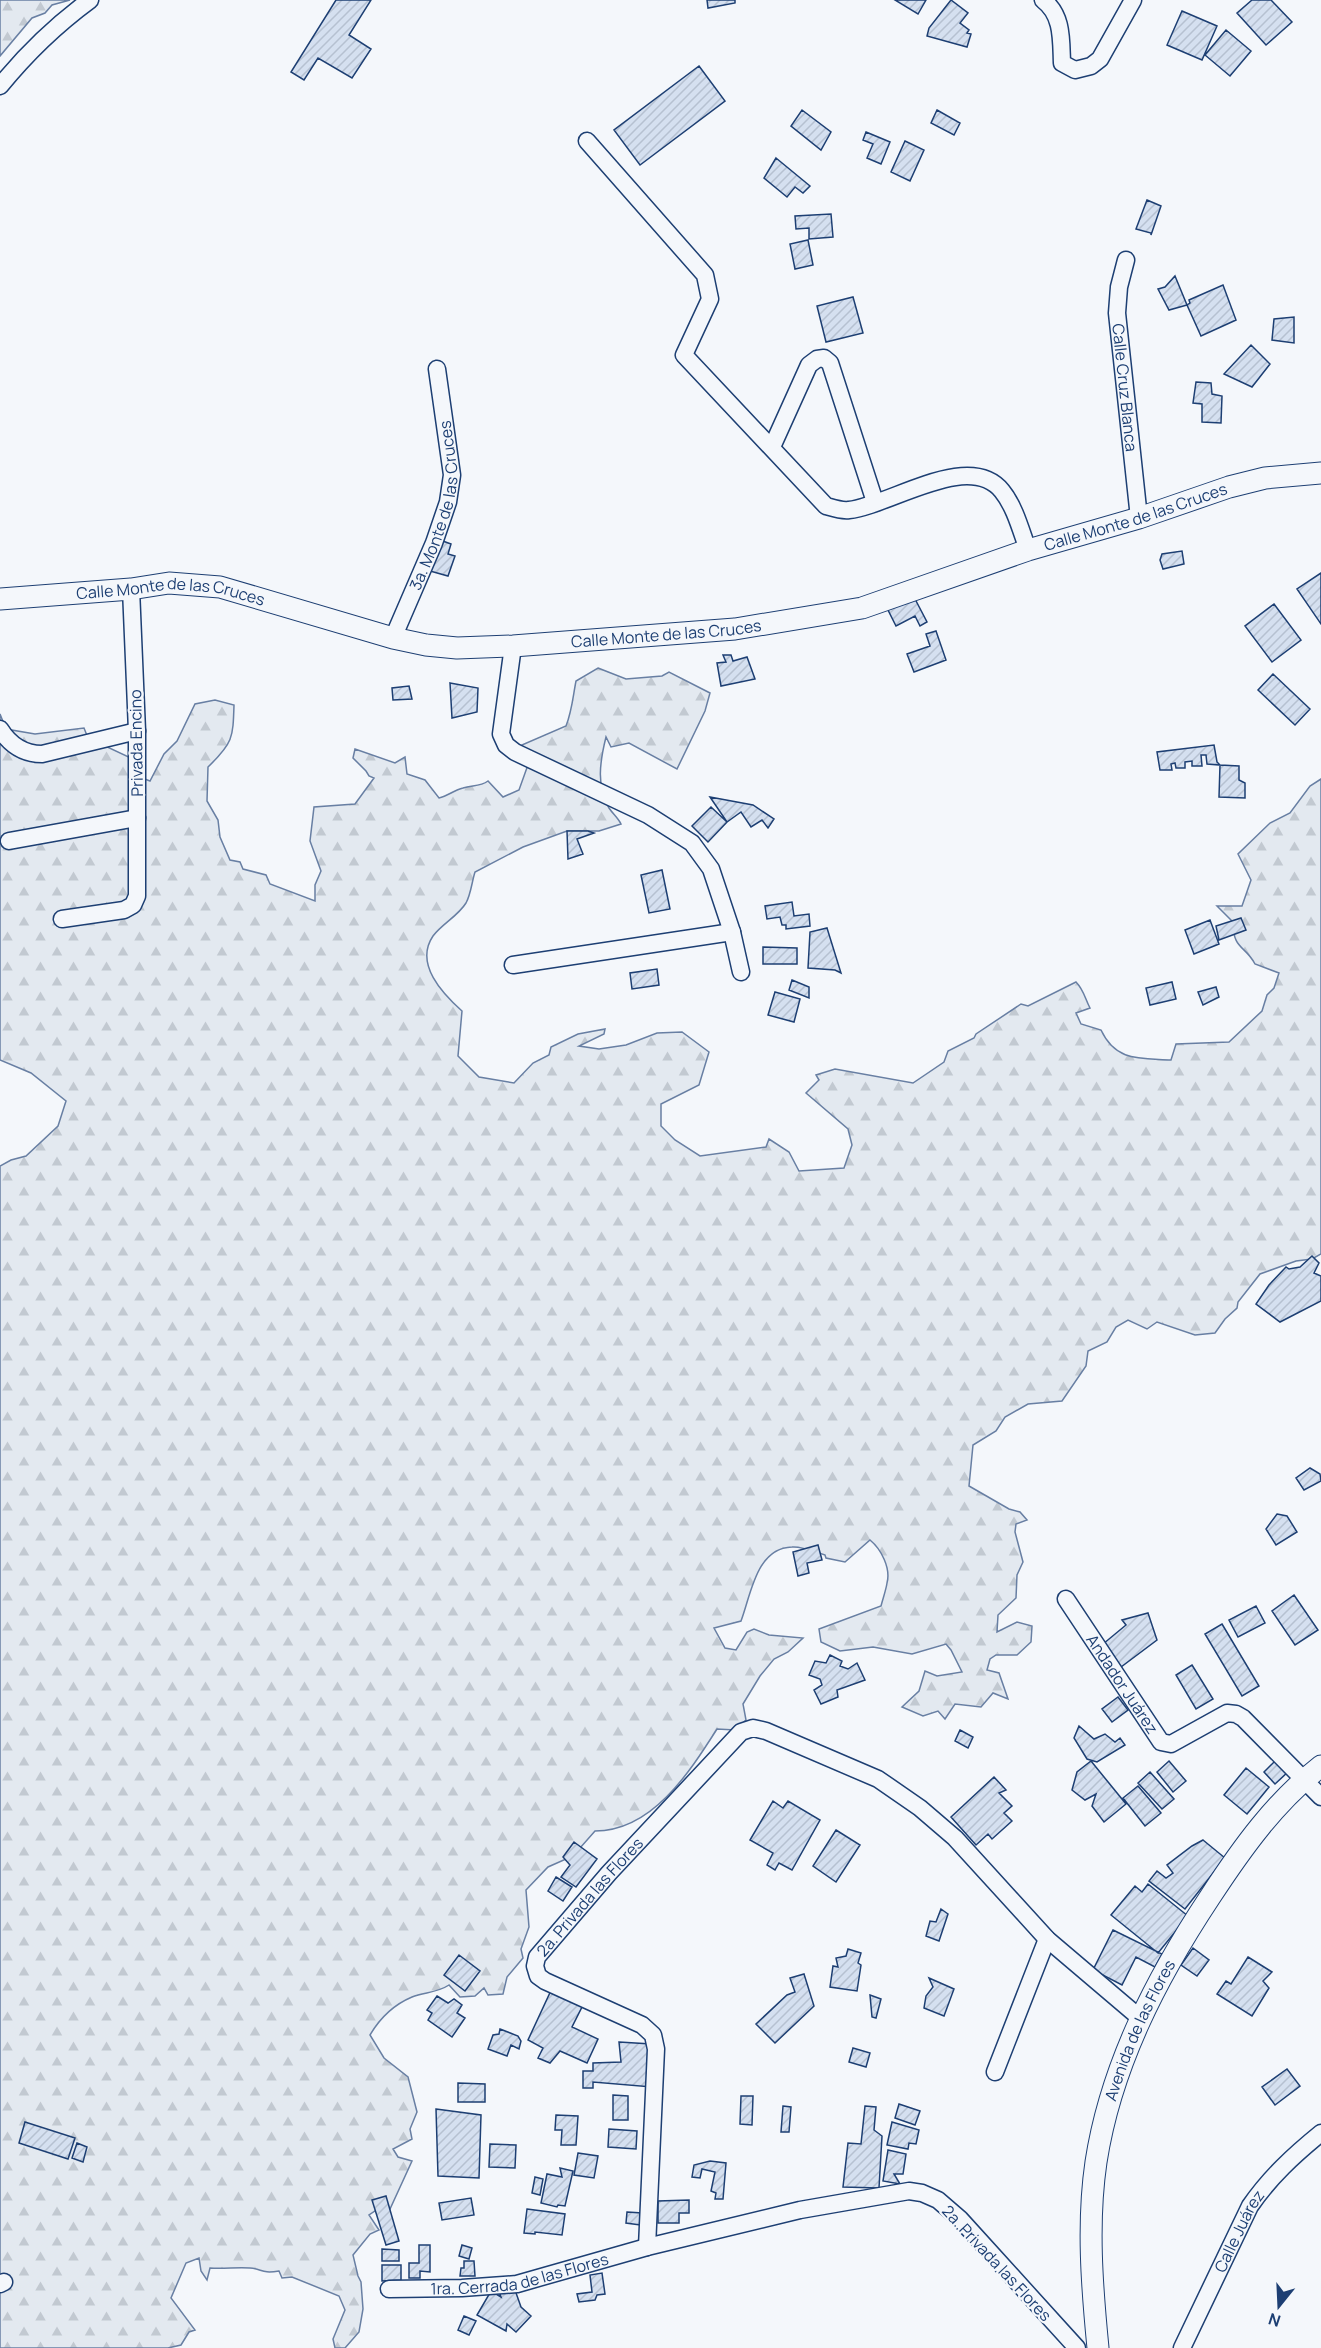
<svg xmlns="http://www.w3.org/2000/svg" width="1321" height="2348" font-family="Manrope,sans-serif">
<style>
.forest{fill:url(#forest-firs);stroke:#687fa3;stroke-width:1.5}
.building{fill:url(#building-hatch);stroke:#1d3f73;stroke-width:1.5}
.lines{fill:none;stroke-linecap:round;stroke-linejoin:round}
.minor-casing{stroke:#1d3f73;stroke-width:19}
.tertiary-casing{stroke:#1d3f73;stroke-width:23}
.minor{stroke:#f4f7fb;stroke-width:16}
.tertiary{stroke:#f4f7fb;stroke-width:21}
.labels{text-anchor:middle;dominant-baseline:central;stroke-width:4.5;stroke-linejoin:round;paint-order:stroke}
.street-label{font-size:16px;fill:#1d3f73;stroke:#f4f7fb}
</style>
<defs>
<pattern id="forest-firs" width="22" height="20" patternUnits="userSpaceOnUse" patternTransform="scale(1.5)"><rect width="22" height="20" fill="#e3e9f0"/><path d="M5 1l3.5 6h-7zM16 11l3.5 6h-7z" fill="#c2c9d1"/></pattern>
<pattern id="building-hatch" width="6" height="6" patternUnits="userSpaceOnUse" patternTransform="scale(1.5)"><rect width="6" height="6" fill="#d5e0f0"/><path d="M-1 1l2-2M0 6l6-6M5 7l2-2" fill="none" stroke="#b6c1d1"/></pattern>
</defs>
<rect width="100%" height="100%" fill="#f4f7fb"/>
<path class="forest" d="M 0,0 L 70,0 L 52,5 L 45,13 L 32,18 L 0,56 Z
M 598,668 L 626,679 L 662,676 L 669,672 L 710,693 L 705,711 L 677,769 L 629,743 L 611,747 L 606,737 C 600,761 596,786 609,808 C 613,814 618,818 621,824 L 599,831 L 567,831 L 523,847 L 475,872 C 472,881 471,894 466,903 C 458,916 442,924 433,936 C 414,964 443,994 462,1011 L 458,1056 L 479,1077 L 514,1083 L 533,1063 L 549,1055 L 551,1047 L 578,1034 L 605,1029 L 604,1034 L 579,1046 L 599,1049 L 626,1045 L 657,1033 L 682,1032 L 709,1052 L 699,1085 L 661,1104 L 661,1126 L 675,1140 L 700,1156 L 766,1147 L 769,1139 L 789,1152 L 799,1171 L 844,1168 L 852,1145 L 848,1129 L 806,1093 L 819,1080 L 816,1075 L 835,1069 L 913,1083 L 944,1062 L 948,1051 L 974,1038 L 976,1034 L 1021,1004 L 1028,1006 L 1076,982 C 1084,990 1085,999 1090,1008 L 1076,1013 L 1081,1024 L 1101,1030 C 1116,1062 1140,1058 1171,1060 L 1176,1044 L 1229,1042 L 1262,1011 L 1267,995 L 1274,988 L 1279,973 L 1255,964 C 1245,945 1233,950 1233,922 L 1217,906 L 1242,906 L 1251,880 L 1238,854 L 1270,823 L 1290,813 L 1310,786 L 1321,779 L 1321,1254 L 1312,1259 L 1296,1261 L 1260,1274 L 1238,1302 L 1237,1308 L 1225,1319 L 1215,1333 L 1195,1335 L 1157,1322 L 1147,1329 L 1128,1320 L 1116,1327 L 1107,1342 L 1088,1351 L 1086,1366 L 1062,1401 L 1028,1404 L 1005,1417 L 996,1431 L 973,1445 L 969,1486 L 1009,1509 L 1020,1512 L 1027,1520 L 1016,1524 L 1015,1532 L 1023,1562 L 1017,1575 L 1016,1598 L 998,1615 L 997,1632 L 1017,1622 L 1032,1626 L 1031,1642 L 1017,1655 L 996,1655 L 990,1659 L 987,1670 L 999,1673 L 1008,1699 L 993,1693 L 981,1707 L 955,1704 L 945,1719 L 938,1711 L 923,1716 L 902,1707 L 919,1691 L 925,1671 L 937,1676 L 962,1672 L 951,1650 L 946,1644 L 912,1654 L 873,1647 L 840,1651 L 821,1642 L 819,1629 L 881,1606 C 883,1598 886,1590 887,1583 C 891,1568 881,1549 870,1540 L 845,1562 L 826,1558 L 825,1555 C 815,1552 802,1546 792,1547 C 756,1548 751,1595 741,1621 L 714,1628 L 725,1648 L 736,1650 L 747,1632 L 754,1629 L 769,1635 L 803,1638 L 788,1652 L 774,1659 L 760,1676 L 743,1704 L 746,1720 L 735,1730 L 717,1729 C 689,1773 652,1831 595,1831 L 573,1856 L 548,1867 L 526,1890 L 529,1927 L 521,1949 L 523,1958 L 507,1977 L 503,1994 L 488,1995 L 484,1988 L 475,1996 L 460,1997 L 449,1985 C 437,1993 424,1992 412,1997 C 393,2005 380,2018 370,2035 L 384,2058 L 408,2077 L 417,2112 L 410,2129 L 412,2139 L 393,2149 L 398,2157 L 412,2161 L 390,2209 L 375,2211 L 369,2215 L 379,2230 L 370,2234 L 353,2255 L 358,2276 L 361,2282 L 363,2309 L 359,2332 L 345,2348 L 335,2348 L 333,2339 L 345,2310 L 339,2296 L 292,2277 L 282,2278 L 279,2271 C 261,2274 263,2269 250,2268 C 237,2267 224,2269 210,2268 L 207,2280 L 201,2271 L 199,2258 L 186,2263 L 171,2298 L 195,2330 L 189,2332 L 181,2345 L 168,2348 L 0,2348 L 0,1166 L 11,1160 L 26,1156 L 58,1126 L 66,1101 L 31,1073 L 0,1060 L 0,714 L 6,729 L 35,734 L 84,728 L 88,738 L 133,759 L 142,778 L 150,781 L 164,754 L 177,741 L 195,704 L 215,700 L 234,705 C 233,738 233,743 208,767 L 207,801 L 218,820 L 220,837 L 230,860 L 240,862 L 243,869 L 266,875 L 270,884 L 315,901 L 315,885 L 321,871 L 310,841 L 314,807 L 355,804 L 374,778 L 369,776 L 366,771 L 353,758 L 355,749 L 395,763 L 405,757 L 407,774 L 425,780 L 439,798 C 448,796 454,790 463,788 C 472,785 480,787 488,781 L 503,797 L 519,790 L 529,762 L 511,746 L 522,745 L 566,726 C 572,711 573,696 576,681 Z"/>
<path class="building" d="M 336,0 L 371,0 L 349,35 L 371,49 L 352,78 L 318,58 L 304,80 L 291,72 Z
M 707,0 L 735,0 L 735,3 L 708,8 Z
M 895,0 L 926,0 L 918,14 Z
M 951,0 L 968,13 L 960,23 L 969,30 L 967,33 L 971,34 L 967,47 L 927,36 L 929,28 Z
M 1252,0 L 1271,0 L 1292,22 L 1266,45 L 1237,13 Z
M 1182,11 L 1217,26 L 1202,60 L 1167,45 Z
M 1226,30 L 1251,51 L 1230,76 L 1205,55 Z
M 699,66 L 725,101 L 640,165 L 614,130 Z
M 802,110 L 831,132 L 821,150 L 791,126 Z
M 937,110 L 960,123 L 954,135 L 931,123 Z
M 866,132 L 890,142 L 881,164 L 867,158 L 873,144 L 863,140 Z
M 905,141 L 924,150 L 910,181 L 891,172 Z
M 776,158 L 810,186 L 803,193 L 795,187 L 787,197 L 764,178 Z
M 1147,200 L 1161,206 L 1151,235 L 1151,233 L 1136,229 Z
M 831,214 L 833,237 L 809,239 L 809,228 L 796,229 L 795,216 Z
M 808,240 L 813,265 L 795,269 L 790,244 Z
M 1175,276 L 1187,305 L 1169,310 L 1158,289 L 1165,287 Z
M 1223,285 L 1236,320 L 1201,336 L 1187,305 L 1190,303 L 1189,300 Z
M 853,297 L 863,333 L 826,342 L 817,306 Z
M 1294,317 L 1294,343 L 1272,340 L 1274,319 Z
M 1251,345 L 1270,364 L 1252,387 L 1224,374 Z
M 1196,382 L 1211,383 L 1212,394 L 1222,396 L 1221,423 L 1202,422 L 1202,404 L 1193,403 Z
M 440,540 L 451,544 L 448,554 L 455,556 L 448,576 L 430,571 Z
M 1182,551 L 1184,564 L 1163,569 L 1160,560 L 1162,554 Z
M 1321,573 L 1321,624 L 1297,589 Z
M 914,597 L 927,622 L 920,626 L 915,616 L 896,626 L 888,610 Z
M 1274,604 L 1301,640 L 1272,662 L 1245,626 Z
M 936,631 L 946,660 L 914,672 L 907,654 L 930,646 L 926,634 Z
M 723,655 L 731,655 L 733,661 L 747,657 L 755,679 L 721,686 L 717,663 L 726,662 Z
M 1273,674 L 1310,709 L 1295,725 L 1258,690 Z
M 450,683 L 478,688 L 477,712 L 452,718 Z
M 409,686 L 412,699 L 393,700 L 392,688 Z
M 1214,745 L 1217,762 L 1220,765 L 1207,764 L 1206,755 L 1201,755 L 1202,766 L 1192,766 L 1192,761 L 1185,762 L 1185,768 L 1176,768 L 1175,763 L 1171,764 L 1172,770 L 1160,770 L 1157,752 Z
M 1220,765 L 1239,766 L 1239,780 L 1245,783 L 1245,798 L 1219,797 Z
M 710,797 L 753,805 L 774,819 L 768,828 L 762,820 L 751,827 L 741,812 L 727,822 Z
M 711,807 L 727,822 L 708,842 L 692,826 Z
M 567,831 L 588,831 L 594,833 L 577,839 L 583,854 L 568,859 Z
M 662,870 L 670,909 L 649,913 L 641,875 Z
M 792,902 L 794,916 L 809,914 L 810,926 L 786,929 L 786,925 L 782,925 L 780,917 L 767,919 L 765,906 Z
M 1241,918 L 1246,930 L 1219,940 L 1216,926 Z
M 1210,920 L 1219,944 L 1194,954 L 1185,930 Z
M 827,928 L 841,973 L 835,970 L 808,968 L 810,932 Z
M 763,947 L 797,948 L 797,964 L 763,964 Z
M 657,969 L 659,985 L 632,989 L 630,973 Z
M 792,980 L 809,987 L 809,998 L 789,990 Z
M 1172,982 L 1176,999 L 1150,1005 L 1146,988 Z
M 1216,987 L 1219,997 L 1203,1005 L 1198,992 Z
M 775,992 L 800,999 L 794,1022 L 768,1015 Z
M 1312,1256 L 1319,1263 L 1314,1273 L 1321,1276 L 1321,1301 L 1280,1322 L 1256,1304 L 1269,1285 L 1286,1267 L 1289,1269 L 1300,1267 Z
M 1310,1468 L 1320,1474 L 1321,1481 L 1304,1490 L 1296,1478 Z
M 1277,1514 L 1287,1516 L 1297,1532 L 1276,1545 L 1266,1529 Z
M 818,1545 L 822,1560 L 807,1563 L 809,1573 L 798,1576 L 793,1552 Z
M 1294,1595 L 1318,1630 L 1295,1645 L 1272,1611 Z
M 1256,1606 L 1265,1623 L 1238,1637 L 1229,1620 Z
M 1148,1613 L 1157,1640 L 1121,1667 L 1103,1644 L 1126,1625 L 1122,1620 Z
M 1222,1624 L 1259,1686 L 1242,1696 L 1205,1634 Z
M 830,1655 L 842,1661 L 840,1666 L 848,1669 L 857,1663 L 865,1680 L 837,1690 L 838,1697 L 821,1704 L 814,1690 L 822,1685 L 820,1679 L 809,1675 L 815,1661 L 826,1663 Z
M 1192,1665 L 1213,1699 L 1196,1709 L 1176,1675 Z
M 1118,1697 L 1128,1710 L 1112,1722 L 1102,1709 Z
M 1079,1726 L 1094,1739 L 1105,1734 L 1115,1742 L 1120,1738 L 1125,1745 L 1097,1762 L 1087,1759 L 1074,1738 Z
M 960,1730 L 973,1737 L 968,1748 L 955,1741 Z
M 1277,1759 L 1289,1771 L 1275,1784 L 1264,1772 Z
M 1091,1761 L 1126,1804 L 1104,1822 L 1092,1806 L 1096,1794 L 1085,1800 L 1072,1790 L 1077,1772 Z
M 1169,1761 L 1186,1781 L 1173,1792 L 1157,1772 Z
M 1246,1768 L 1269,1787 L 1247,1814 L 1224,1795 Z
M 1150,1772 L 1174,1799 L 1162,1809 L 1138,1783 Z
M 994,1777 L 1006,1790 L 999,1793 L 1012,1806 L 1004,1813 L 1012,1821 L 992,1839 L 988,1834 L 976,1845 L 951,1817 Z
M 1138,1786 L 1161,1813 L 1145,1826 L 1123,1798 Z
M 773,1801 L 783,1808 L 788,1801 L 820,1820 L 792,1870 L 779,1863 L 775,1870 L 767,1865 L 773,1853 L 750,1840 Z
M 836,1830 L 860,1845 L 836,1882 L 813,1866 Z
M 1203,1840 L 1225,1858 L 1185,1909 L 1149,1881 L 1157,1871 L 1166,1878 L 1173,1873 L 1167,1865 L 1192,1846 Z
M 574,1842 L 597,1859 L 576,1887 L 561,1877 L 570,1865 L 563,1857 Z
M 556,1877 L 572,1887 L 563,1901 L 548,1891 Z
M 1148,1884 L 1188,1916 L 1158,1953 L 1111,1915 L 1135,1886 L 1142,1892 Z
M 941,1909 L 948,1914 L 939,1941 L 926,1936 L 930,1921 L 936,1922 Z
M 1113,1930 L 1162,1954 L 1155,1967 L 1136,1957 L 1122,1985 L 1093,1970 Z
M 1193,1948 L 1209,1960 L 1197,1976 L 1181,1965 Z
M 848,1949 L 861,1953 L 858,1963 L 861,1965 L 857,1991 L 830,1987 L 833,1966 L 838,1967 L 836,1958 L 846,1956 Z
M 459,1955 L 480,1971 L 465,1991 L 444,1975 Z
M 1248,1957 L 1272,1972 L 1263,1981 L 1269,1988 L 1252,2016 L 1217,1994 L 1226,1981 L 1231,1984 Z
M 804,1974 L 814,2006 L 775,2043 L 756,2024 L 787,1995 L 795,1992 L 790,1978 Z
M 929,1978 L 954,1989 L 944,2016 L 924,2008 L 926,1996 L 933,1987 Z
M 554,1984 L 586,1999 L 572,2027 L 598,2039 L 587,2063 L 560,2051 L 550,2063 L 538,2058 L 543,2048 L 528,2040 Z
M 870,1995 L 881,1999 L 876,2018 L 872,2017 Z
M 437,1996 L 448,2003 L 454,1999 L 462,2005 L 457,2013 L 465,2018 L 452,2037 L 428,2020 L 432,2013 L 427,2010 Z
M 500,2029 L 518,2036 L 521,2041 L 519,2049 L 511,2045 L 507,2056 L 488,2049 L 493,2035 L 499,2034 Z
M 619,2042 L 651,2044 L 652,2087 L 593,2082 L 593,2088 L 583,2088 L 583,2071 L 593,2071 L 593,2063 L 621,2062 Z
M 853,2048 L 870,2053 L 866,2067 L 849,2062 Z
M 1287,2069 L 1300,2086 L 1275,2105 L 1262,2087 Z
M 458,2083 L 485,2084 L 485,2102 L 458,2102 Z
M 613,2095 L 628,2096 L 628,2120 L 613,2120 Z
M 741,2096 L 753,2096 L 752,2125 L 740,2124 Z
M 899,2104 L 920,2111 L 915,2125 L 895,2118 Z
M 783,2106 L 791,2107 L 789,2132 L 781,2132 Z
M 865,2106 L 876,2107 L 874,2130 L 882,2136 L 879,2188 L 843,2187 L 848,2143 L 861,2144 Z
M 436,2109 L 481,2115 L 479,2178 L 438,2176 Z
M 556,2115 L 578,2116 L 576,2145 L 561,2145 L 562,2130 L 555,2130 Z
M 25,2122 L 75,2138 L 68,2159 L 19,2143 Z
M 892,2122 L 919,2130 L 916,2144 L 909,2143 L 908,2149 L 887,2145 Z
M 609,2129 L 637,2131 L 636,2149 L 608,2147 Z
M 77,2143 L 87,2147 L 83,2162 L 72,2158 Z
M 490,2144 L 516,2145 L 515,2168 L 489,2167 Z
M 888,2150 L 906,2154 L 903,2174 L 894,2174 L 900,2184 L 883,2181 Z
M 578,2153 L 598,2156 L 594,2178 L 574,2175 Z
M 710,2161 L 726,2163 L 723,2199 L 715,2199 L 716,2193 L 711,2191 L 715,2172 L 702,2169 L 700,2178 L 692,2177 L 694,2165 Z
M 560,2168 L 573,2171 L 565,2206 L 558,2205 L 557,2207 L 541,2203 L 547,2174 L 562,2177 Z
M 535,2177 L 543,2179 L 540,2195 L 532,2193 Z
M 386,2196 L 399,2241 L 386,2245 L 372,2200 Z
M 471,2198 L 474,2215 L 442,2220 L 439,2203 Z
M 689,2200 L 689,2213 L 679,2213 L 679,2223 L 658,2223 L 658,2201 Z
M 527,2209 L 565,2214 L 562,2235 L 535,2232 L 535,2234 L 524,2233 Z
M 627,2212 L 642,2213 L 640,2225 L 626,2223 Z
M 419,2245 L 430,2245 L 430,2272 L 420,2271 L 420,2278 L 409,2278 L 409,2263 L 419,2263 Z
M 462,2245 L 472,2248 L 469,2259 L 459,2256 Z
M 382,2249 L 399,2250 L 399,2261 L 382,2261 Z
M 464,2261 L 474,2261 L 475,2276 L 460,2276 L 461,2268 L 464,2268 Z
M 382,2265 L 401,2265 L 401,2280 L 382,2281 Z
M 602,2273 L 605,2294 L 597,2295 L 595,2300 L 579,2302 L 577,2294 L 592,2292 L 590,2275 Z
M 515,2290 L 521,2307 L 531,2316 L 516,2332 L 507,2324 L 506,2331 L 477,2315 L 491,2291 L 501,2297 L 499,2291 Z
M 464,2316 L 476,2321 L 469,2335 L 458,2330 Z"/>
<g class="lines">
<g class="minor-casing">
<g id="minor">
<path d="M 1043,0 C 1063,15 1061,40 1062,63 L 1075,70 L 1091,66 L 1100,59 L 1133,0"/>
<path d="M 0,86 C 26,54 56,25 90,0"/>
<path d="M 587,141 L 705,275 L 710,299 L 684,355 L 826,506 C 833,508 841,511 849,510 C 889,506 969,450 1002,491 C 1015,507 1021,531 1028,550"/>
<path id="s1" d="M 1126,260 L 1119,287 L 1117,313 L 1139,518"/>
<path d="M 772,447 L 809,365 L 817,359 L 824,358 L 830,363 L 875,502"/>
<path id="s2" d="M 393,638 L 434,543 L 448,502 L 452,475 L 437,369"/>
<path d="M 513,646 L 501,734 L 506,745 L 515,752 L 648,815 L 692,843 L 711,869 L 732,932 L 741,972"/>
<path d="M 0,729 C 10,745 23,754 42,754 L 137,731"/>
<path d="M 9,841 L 137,818"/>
<path d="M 62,919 L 124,910 L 133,905 L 137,896 L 137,731 L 131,589"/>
<path d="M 513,965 L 732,932"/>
<path id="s3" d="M 1066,1599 L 1161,1742 L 1171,1744 L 1227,1713 L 1236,1714 L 1243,1718 L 1321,1797"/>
<path d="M 995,2072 L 1047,1939"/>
<path d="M 0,2284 L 4,2282"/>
<path id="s4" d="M 389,2289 L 462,2288 L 517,2284 L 647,2247"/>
<path id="s5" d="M 1077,2348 L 960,2219 L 938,2200 L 922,2193 L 909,2191 L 800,2210 L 647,2247 L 656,2049 L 653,2035 L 642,2025 L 545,1981 L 538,1976 L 535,1966 L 537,1957 L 609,1873 L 741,1732 L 753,1728 L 766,1731 L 878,1779 L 920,1808 L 955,1838 L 1047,1939 L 1140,2018"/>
<path id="s6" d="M 1182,2348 L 1250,2206 C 1270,2177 1294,2155 1321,2133"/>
</g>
</g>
<g class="tertiary-casing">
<g id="tertiary">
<path id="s7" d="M 0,599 L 131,589 L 169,583 L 220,587 L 393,638 L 426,645 L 457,648 L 513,646 L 735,629 L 862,608 L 1028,550 L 1139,518 L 1229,487 L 1265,478 L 1321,473"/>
<path id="s8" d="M 1098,2348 C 1092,2287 1087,2223 1096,2162 C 1111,2065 1157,1977 1210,1897 C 1242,1848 1275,1802 1321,1766"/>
</g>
</g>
<use href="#minor" class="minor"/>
<use href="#tertiary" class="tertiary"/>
</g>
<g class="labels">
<g class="street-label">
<text stroke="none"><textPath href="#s1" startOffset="129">Calle Cruz Blanca</textPath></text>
<text stroke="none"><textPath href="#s2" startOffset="141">3a. Monte de las Cruces</textPath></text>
<text stroke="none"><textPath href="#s7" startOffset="1162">Calle Monte de las Cruces</textPath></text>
<text stroke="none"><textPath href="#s7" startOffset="172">Calle Monte de las Cruces</textPath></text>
<text stroke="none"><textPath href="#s7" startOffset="676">Calle Monte de las Cruces</textPath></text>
<text transform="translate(136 743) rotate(-91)">Privada Encino</text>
<text stroke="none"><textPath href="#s3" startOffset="102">Andador Juárez</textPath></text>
<text stroke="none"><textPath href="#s5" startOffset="944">2a. Privada las Flores</textPath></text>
<text stroke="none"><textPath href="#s8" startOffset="326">Avenida de las Flores</textPath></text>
<text stroke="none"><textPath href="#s6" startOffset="130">Calle Juárez</textPath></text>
<text transform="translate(997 2263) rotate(47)">2a. Privada las Flores</text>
<text stroke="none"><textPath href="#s4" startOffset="132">1ra. Cerrada de las Flores</textPath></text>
</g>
</g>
<g transform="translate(1279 2306) rotate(198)" stroke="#f4f7fb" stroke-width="4.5" paint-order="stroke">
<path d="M0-4.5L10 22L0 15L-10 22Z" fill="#1d3f73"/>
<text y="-9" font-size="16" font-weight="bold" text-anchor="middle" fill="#1d3f73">N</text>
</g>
</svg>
